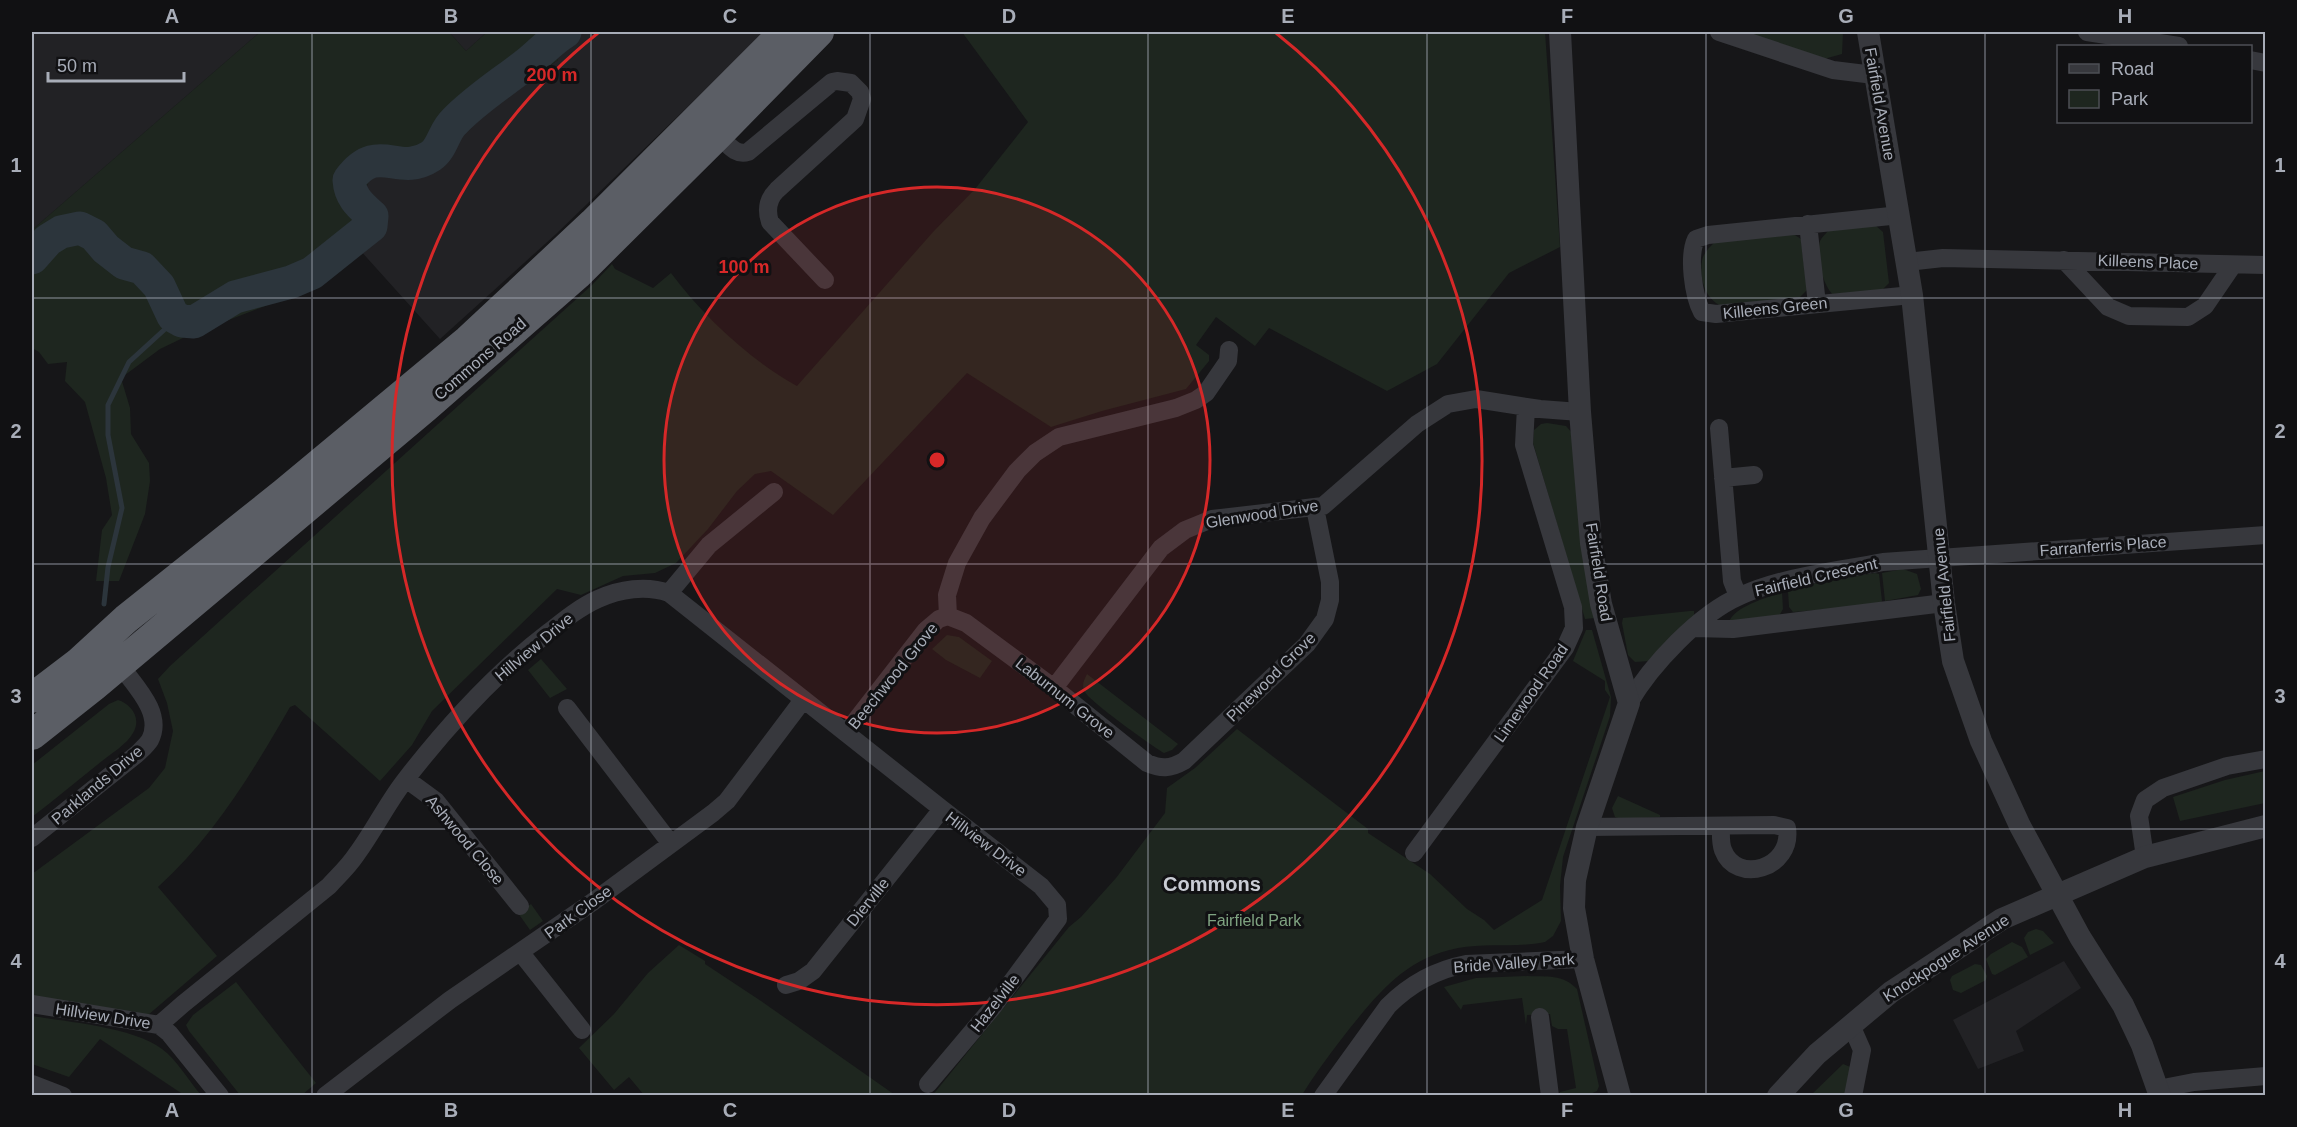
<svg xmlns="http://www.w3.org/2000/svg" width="2297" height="1127" font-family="Helvetica,sans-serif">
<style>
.built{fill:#222225}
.green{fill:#1e261f}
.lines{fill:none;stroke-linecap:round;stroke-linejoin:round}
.stream{stroke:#2c353c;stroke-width:5}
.river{stroke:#2c353c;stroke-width:33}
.minor{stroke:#37383d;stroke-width:18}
.tertiary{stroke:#37383d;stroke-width:22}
.trunk{stroke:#5b5e65;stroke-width:30}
.grid{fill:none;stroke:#a8adb8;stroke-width:1.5;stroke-opacity:0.55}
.ring{fill:none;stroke:#d62828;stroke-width:3}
.labels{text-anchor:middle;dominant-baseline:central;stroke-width:6;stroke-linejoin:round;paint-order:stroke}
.street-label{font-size:16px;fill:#a8adb8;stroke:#111113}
.park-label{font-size:16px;fill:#7fa381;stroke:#111113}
.quarter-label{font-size:20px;font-weight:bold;fill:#c9ccd4;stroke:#111113}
.centre{fill:#d62828;stroke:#111113;stroke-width:3}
.ring-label{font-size:18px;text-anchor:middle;font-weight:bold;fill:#d62828;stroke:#111113;stroke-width:6;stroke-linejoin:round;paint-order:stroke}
.neatline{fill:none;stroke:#a8adb8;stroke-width:2}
.grid-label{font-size:20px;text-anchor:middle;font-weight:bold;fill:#a8adb8}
</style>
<rect width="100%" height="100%" fill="#161618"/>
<path class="built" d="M 32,32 L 260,32 L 32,230 Z
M 449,32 L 487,32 L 466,51 Z
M 538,32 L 765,32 L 556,234 L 440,339 L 359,249 L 380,230 L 380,213 L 363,194 L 371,177 L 382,171 L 437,164 L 476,116 L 558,60 Z
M 2064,961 L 2081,988 L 2016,1031 L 2024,1051 L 1978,1069 L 1953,1020 Z"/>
<path class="green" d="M 260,32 L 449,32 L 466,51 L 487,32 L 538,32 L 558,60 L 476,116 L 437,164 L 403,180 L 382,171 L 371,177 L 363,194 L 381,213 L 380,230 L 312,288 L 187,336 L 160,349 L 121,378 L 130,408 L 131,434 L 149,463 L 150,481 L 145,514 L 119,581 L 96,581 L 102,530 L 112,515 L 106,478 L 85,402 L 65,381 L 67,362 L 48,364 L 39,352 L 32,348 L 32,230 Z
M 962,32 L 1545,32 L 1560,247 L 1509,273 L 1437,364 L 1387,391 L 1269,328 L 1255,346 L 1216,317 L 1196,345 L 1209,355 L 1209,361 L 1186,389 L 1102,411 L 1051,427 L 967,373 L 833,515 L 771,471 L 755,474 L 737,491 L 708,529 L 676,563 L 655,573 L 623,576 L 581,595 L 557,589 L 432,711 L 412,745 L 380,781 L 295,705 L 290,707 C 252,773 214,836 158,887 L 217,956 L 148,1015 L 32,996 L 32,874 L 149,788 L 165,768 L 173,731 L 167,703 L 158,679 L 170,666 L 592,285 L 612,264 L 615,269 L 653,288 L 671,273 C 703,316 750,360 797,386 L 933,232 L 975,189 L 1028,122 Z
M 1744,32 L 1843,32 L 1842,54 L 1824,59 Z
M 1875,225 L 1883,232 L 1889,283 L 1882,290 L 1832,294 C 1822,282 1816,257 1820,241 C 1822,237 1826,233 1829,230 Z
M 1792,233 L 1801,239 L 1807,290 L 1800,297 L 1721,306 C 1705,298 1699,279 1702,261 C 1703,253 1710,247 1715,242 Z
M 1547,423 L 1566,426 L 1573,434 L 1595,618 L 1585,619 L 1533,443 L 1534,430 L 1541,424 Z
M 1903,569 L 1917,574 L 1921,589 L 1918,595 L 1885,601 L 1882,573 Z
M 1875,573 L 1879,574 L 1882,601 L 1880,605 L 1793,612 L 1789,607 L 1788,591 L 1817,583 Z
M 1782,592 L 1783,609 L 1779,616 L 1729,622 C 1735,606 1767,598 1782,592 Z
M 1690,611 L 1694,611 L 1694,616 L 1649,661 L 1635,662 L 1628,655 L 1622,623 L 1623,618 Z
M 1586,630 L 1592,630 L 1611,697 L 1610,716 L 1563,857 L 1560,886 L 1561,921 L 1553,936 L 1545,942 C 1517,948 1487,943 1458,948 C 1407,958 1381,990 1350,1028 C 1333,1050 1316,1072 1302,1095 L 932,1096 L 1069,927 L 1081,917 L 1116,878 L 1165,813 L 1167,788 L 1195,768 L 1237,729 L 1368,829 L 1368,833 L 1430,874 L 1467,909 L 1484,920 L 1494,930 L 1542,900 L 1610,697 L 1605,690 L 1605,681 L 1573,661 Z
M 947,635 L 959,637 L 992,661 L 980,678 L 946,660 L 932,649 Z
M 541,659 L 567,689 L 550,698 L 528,670 Z
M 1087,674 L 1178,744 L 1172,750 L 1164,753 C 1152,746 1089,701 1085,692 C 1081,685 1084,680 1087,674 Z
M 118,700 C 131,704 142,718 133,733 C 127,744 112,753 102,761 C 78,780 56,799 32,817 L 32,765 L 109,704 Z
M 2265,771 L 2265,803 L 2180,821 L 2173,797 L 2225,780 Z
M 1618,796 L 1660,815 L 1660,817 L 1621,819 L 1615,817 L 1612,808 Z
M 531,904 L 543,921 L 530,930 L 518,913 Z
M 2036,929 L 2043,931 L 2054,943 L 2030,955 L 2024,938 L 2028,932 Z
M 2012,942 L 2022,947 L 2028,957 L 1995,975 L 1992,974 L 1986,959 L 1991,954 Z
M 679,945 L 705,961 L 705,964 L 761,1001 L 895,1095 L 644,1095 L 629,1077 L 614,1090 L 579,1048 L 614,1014 L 648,973 Z
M 1975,964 L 1981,965 L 1987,976 L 1986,980 L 1961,993 L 1953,990 L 1950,980 L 1952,976 Z
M 1528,976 C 1546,977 1563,974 1577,989 L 1599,1086 L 1597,1091 L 1588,1095 L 1559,1095 L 1560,1092 L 1576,1088 L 1567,1029 L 1558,1029 L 1552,1026 L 1550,1014 L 1527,1015 L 1526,1025 L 1522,998 L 1463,1005 L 1461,1010 L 1444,987 L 1476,978 Z
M 236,982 L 316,1083 L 302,1095 L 240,1095 L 189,1031 L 186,1025 L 193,1015 Z
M 32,1016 C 68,1022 133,1027 162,1049 C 177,1060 189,1081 201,1095 L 184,1095 L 100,1039 L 69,1077 L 32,1064 Z
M 1843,1064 L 1853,1068 L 1848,1095 L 1810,1096 Z"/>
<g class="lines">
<path class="stream" d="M 104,604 L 108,567 L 122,508 L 108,435 L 108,405 L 129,362 L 164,330 L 173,316"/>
<path class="river" d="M 32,258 L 48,240 L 61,232 L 80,228 L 94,235 L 106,249 L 124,263 L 142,268 L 159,286 L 173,316 L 182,321 L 194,322 L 235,297 L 291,282 L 312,273 L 371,226 L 372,216 C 360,205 350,197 349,180 C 378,140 398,178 431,156 C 442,149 444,131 454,122 C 477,98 504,82 530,61 C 542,51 552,40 565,32"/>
<path class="minor" d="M 1719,32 L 1833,70 L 1874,75
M 2087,32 L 2179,46
M 2250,60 L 2266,63
M 718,135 C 728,144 735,156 748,152 L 832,82 L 837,81 L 851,83 L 860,92 L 862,99 L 855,119 L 777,190 C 768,199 766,210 770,222 L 825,280
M 1900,215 L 1708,235 L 1696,239 C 1688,256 1693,295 1702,312 L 1716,314 L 1912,295
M 1808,224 L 1817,304
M 2064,260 L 2108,307 L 2129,316 L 2188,317 L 2205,306 L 2233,265
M 1907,262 L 1943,258 L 2266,265
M 1719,428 L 1732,581 L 1738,596
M 1723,478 L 1754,475
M 669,593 L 709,545 L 774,492
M 948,616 L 966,623 L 1054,688 L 1147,763 C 1161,769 1170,769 1184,761 L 1307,644 L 1325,619 L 1330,600 L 1330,582 L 1315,508
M 948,616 L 947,595 L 957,563 L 982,518 L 1017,471 L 1035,453 L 1059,437 L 1176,408 L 1196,400 L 1206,393 L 1228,361 L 1229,350
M 1694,628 L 1733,629 L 1944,603
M 1054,688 L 1161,548 L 1185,530 L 1212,519 L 1323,506 L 1417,424 L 1448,404 L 1476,399 L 1540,409 L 1580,412
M 1629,703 C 1651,665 1699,614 1740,596 C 1784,576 1836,571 1883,562 L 2266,535
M 567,708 L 671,844
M 846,733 L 926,630 L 939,619 L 948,616
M 406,779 L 436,801 L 520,906
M 1587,827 L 1774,825 L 1787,828 C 1793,869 1736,885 1723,850 C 1720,842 1721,833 1721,826
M 32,838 L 137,754 C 141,750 147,745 150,740 C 164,713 134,685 120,665
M 1414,853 L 1565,648 L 1574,628 L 1573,607 L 1524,445 L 1526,407
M 2145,857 L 2139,816 L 2145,800 L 2163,788 L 2227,766 L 2266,759
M 521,953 L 582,1030
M 786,985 L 799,981 L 813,971 L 942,809
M 32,1004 L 159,1025 L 183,1004 L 329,886 C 338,876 348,867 356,855 C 374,831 387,803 406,779 C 448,725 495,673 549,632 C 564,620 580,607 598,599 C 620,589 646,585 669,593 L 942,809 L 1041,886 L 1057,905 L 1058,919 L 993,1007 L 928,1084
M 1540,1017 L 1550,1096
M 159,1025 L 169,1033 L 220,1096
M 1851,1025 L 1862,1050 L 1853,1096
M 32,1084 L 63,1096
M 2158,1089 L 2194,1082 L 2266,1076
M 325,1096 L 450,1000 L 594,901 L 713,813 L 727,801 L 803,700
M 1323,1096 L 1388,1006 C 1410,984 1435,970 1466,964 L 1583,959"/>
<path class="tertiary" d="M 1560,32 L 1580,412 L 1591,543 L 1601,604 L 1629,703 L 1587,827 L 1575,880 L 1574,908 L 1583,959 L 1620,1096
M 1868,32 L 1912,295 L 1944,603 L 1953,661 L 1981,741 L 2020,826 L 2080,937 L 2123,1005 L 2142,1045 L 2160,1096
M 1778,1096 L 1817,1054 L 1891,992 L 2002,919 L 2145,857 L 2266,826"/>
<path class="trunk" d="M 32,698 L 78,663 L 126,619 L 284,493 L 468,340 L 593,223 L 784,32
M 32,735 L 94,686 L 231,571 L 426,407 L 577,275 L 718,135 L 819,32"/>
</g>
<path class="grid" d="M 312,32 L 312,1096M 591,32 L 591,1096M 870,32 L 870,1096M 1148,32 L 1148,1096M 1427,32 L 1427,1096M 1706,32 L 1706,1096M 1985,32 L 1985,1096M 32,298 L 2266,298M 32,564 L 2266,564M 32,829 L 2266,829"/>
<circle cx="937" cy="460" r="273" fill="#d62828" fill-opacity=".12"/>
<g class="ring">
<circle cx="937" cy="460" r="273"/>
<path d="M1276 33A545 545 0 1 1 598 33"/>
</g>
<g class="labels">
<g class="street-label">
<text transform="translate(1880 104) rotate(80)">Fairfield Avenue</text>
<text transform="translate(2148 262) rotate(2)">Killeens Place</text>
<text transform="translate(1775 308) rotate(-6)">Killeens Green</text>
<text transform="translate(480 359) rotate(-41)">Commons Road</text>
<text transform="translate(1262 514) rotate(-9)">Glenwood Drive</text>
<text transform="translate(2103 546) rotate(-4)">Farranferris Place</text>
<text transform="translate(1599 572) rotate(81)">Fairfield Road</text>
<text transform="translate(1816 577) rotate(-13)">Fairfield Crescent</text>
<text transform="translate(1944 585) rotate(-96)">Fairfield Avenue</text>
<text transform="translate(534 647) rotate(-40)">Hillview Drive</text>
<text transform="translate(893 676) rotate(-51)">Beechwood Grove</text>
<text transform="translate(1271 677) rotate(-45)">Pinewood Grove</text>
<text transform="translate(1531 693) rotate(-55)">Limewood Road</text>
<text transform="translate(1065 698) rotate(38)">Laburnum Grove</text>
<text transform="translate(97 785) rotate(-40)">Parklands Drive</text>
<text transform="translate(465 840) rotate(50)">Ashwood Close</text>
<text transform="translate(986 844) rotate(37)">Hillview Drive</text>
<text transform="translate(868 902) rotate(-51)">Dierville</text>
<text transform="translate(578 912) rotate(-36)">Park Close</text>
<text transform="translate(1946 958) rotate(-33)">Knockpogue Avenue</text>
<text transform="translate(1514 963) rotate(-4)">Bride Valley Park</text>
<text transform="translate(995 1003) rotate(-52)">Hazelville</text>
<text transform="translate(103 1016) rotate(9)">Hillview Drive</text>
</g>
<g class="park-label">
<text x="1254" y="920">Fairfield Park</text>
</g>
<g class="quarter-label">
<text x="1212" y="884">Commons</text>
</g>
</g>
<circle cx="937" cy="460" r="9" class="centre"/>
<g class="ring-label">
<text x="552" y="81">200 m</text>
<text x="744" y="273">100 m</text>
</g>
<rect width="2297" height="1127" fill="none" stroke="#111113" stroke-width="66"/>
<rect x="2057" y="45" width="195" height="78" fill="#111113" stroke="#4d4f55" stroke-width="1.5"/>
<rect x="2069" y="64" width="30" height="9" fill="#37383d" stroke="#4d4f55" stroke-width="1.5"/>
<text x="2111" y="75" font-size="18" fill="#a8adb8">Road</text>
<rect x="2069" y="90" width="30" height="18" fill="#1e261f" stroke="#4d4f55" stroke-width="1.5"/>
<text x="2111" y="105" font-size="18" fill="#a8adb8">Park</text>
<path d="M48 72v9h136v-9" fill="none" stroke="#a8adb8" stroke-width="3"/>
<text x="57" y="72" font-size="18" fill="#a8adb8" stroke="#111113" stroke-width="4.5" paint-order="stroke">50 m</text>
<rect x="33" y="33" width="2231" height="1061" class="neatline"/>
<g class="grid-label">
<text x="172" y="23">A</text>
<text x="451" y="23">B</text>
<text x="730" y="23">C</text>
<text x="1009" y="23">D</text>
<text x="1288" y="23">E</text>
<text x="1567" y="23">F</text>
<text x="1846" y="23">G</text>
<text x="2125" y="23">H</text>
<text x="16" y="172">1</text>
<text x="2280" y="172">1</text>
<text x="16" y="438">2</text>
<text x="2280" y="438">2</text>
<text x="16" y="703">3</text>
<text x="2280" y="703">3</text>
<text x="16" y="968">4</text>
<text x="2280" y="968">4</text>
<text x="172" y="1117">A</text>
<text x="451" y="1117">B</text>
<text x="730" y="1117">C</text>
<text x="1009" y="1117">D</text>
<text x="1288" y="1117">E</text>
<text x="1567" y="1117">F</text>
<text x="1846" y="1117">G</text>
<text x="2125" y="1117">H</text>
</g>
</svg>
